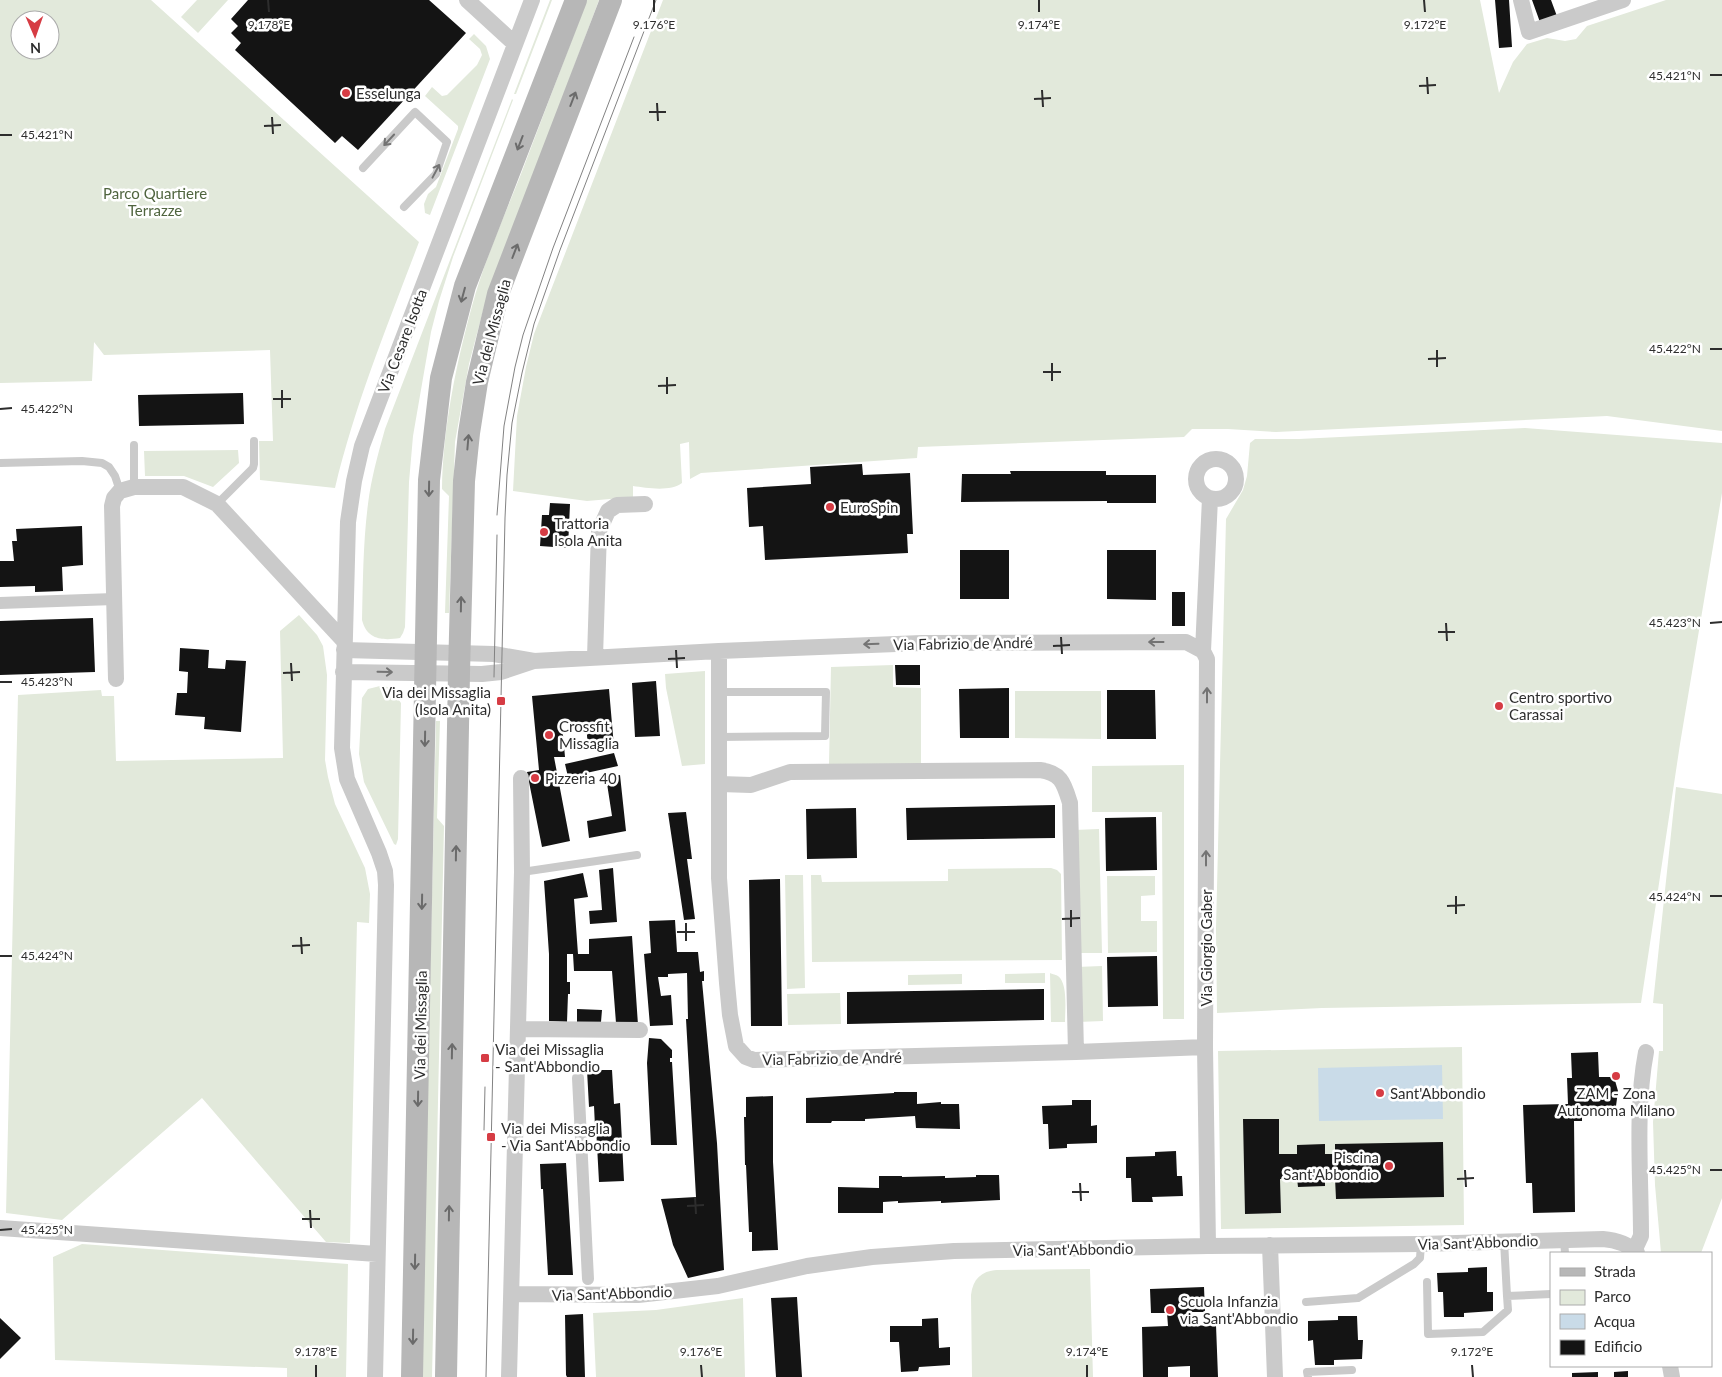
<svg xmlns="http://www.w3.org/2000/svg" width="1722" height="1377" font-family="Lato,sans-serif">
<style>
.green{fill:#e2e9db;fill-rule:evenodd}
.water{fill:#c9dbe8}
.building{fill:#141414}
.lines{fill:none;stroke-linecap:round;stroke-linejoin:round}
.service{stroke:#cacaca;stroke-width:8}
.pedestrian{stroke:#cacaca;stroke-width:12}
.minor{stroke:#cacaca;stroke-width:16}
.secondary{stroke:#b7b7b7;stroke-width:22}
.tram{stroke:#828282;stroke-width:1}
.oneway{stroke:#6b6b6b}
.oneway2{stroke:#747474}
.ticks{fill:none;stroke:#2d2d2d;stroke-width:2}
.poi-dot{fill:#d63c44;stroke:#fff;stroke-width:2}
.labels{text-anchor:middle;dominant-baseline:central;stroke-width:5;stroke-linejoin:round;paint-order:stroke}
.poi-label{font-size:15px;fill:#2d2d2d;stroke:#fff;text-anchor:start}
.park-label{font-size:15px;fill:#4f643e;stroke:#fff}
.street-label{font-size:15px;fill:#2d2d2d;stroke:#fff}
.ticks-label{font-size:12px;text-anchor:middle;fill:#2d2d2d;stroke:#fff;stroke-width:5;stroke-linejoin:round;paint-order:stroke}
</style>
<rect width="100%" height="100%" fill="#fff"/>
<path class="green" d="M 0,0 L 151,0 L 419,242 C 388,324 355,404 335,488 L 260,480 L 259,441 L 273,441 L 270,350 L 104,355 L 94,342 L 92,381 L 0,383 ZM 20,20 L 50,20 L 50,50 L 20,50 Z
M 197,0 L 228,0 L 198,33 L 181,17 Z
M 550,0 L 552,0 L 516,94 L 514,94 Z
M 587,0 L 599,0 L 484,307 L 469,364 L 455,442 L 449,613 L 445,613 L 449,496 L 442,489 C 443,427 456,365 472,306 C 484,261 504,217 521,174 C 543,116 565,58 587,0 Z
M 663,0 L 1480,0 L 1499,93 L 1513,62 L 1527,44 L 1547,38 L 1565,41 L 1576,39 L 1587,26 L 1666,0 L 1722,0 L 1722,431 L 1607,416 L 1276,432 L 1228,429 L 1192,429 L 1184,437 L 918,447 L 917,458 L 701,473 L 690,479 L 689,442 L 680,444 L 682,483 C 670,492 647,488 633,486 L 633,497 L 587,501 L 513,491 L 517,416 L 526,367 L 534,334 Z
M 474,34 L 486,46 L 490,59 L 430,215 L 425,213 L 424,204 L 428,194 L 436,187 L 458,129 L 458,126 L 425,96 L 432,87 L 442,96 L 447,95 L 477,65 L 482,55 L 480,49 L 469,39 Z
M 512,99 L 513,100 L 453,257 L 439,301 L 431,332 L 413,436 L 409,482 L 405,627 L 403,633 L 400,638 C 381,641 367,639 362,620 C 363,581 363,543 368,504 C 371,479 378,454 385,429 Z
M 1525,428 L 1722,443 L 1722,493 L 1680,744 L 1641,1003 L 1322,1008 L 1217,1013 L 1216,929 L 1226,519 L 1243,490 L 1247,476 L 1250,443 L 1255,439 L 1299,439 Z
M 238,450 L 239,463 L 213,487 L 184,476 L 145,476 L 144,451 Z
M 299,615 L 317,635 L 323,646 L 327,675 L 325,760 L 328,777 L 335,804 L 365,868 L 370,894 L 369,923 L 357,922 L 350,1243 L 326,1242 L 202,1098 L 62,1220 L 6,1213 L 18,695 L 101,690 L 102,696 L 114,696 L 116,761 L 283,758 L 280,631 Z
M 893,665 L 893,687 L 921,688 L 921,764 L 829,764 L 831,667 Z
M 705,671 L 705,764 L 682,766 L 666,688 L 665,674 Z
M 380,686 L 388,687 L 390,694 L 396,696 L 401,703 L 398,839 L 396,845 L 394,844 L 364,782 L 359,754 L 362,698 L 368,689 Z
M 1015,691 L 1101,691 L 1101,739 L 1015,738 Z
M 436,721 L 440,721 L 437,818 L 444,826 L 432,1377 L 421,1377 Z
M 1184,765 L 1184,1019 L 1163,1019 L 1162,812 L 1092,812 L 1092,766 Z
M 1676,787 L 1722,794 L 1722,1198 L 1701,1253 L 1661,1253 L 1655,1185 L 1653,1122 L 1659,1051 L 1663,1051 L 1663,1004 L 1653,1003 Z
M 1099,829 L 1102,953 L 1077,953 L 1074,830 Z
M 1051,868 L 1057,870 L 1061,874 L 1062,960 L 812,962 L 811,875 L 821,875 L 822,882 L 948,881 L 948,869 Z
M 785,875 L 803,875 L 805,988 L 787,989 Z
M 1107,876 L 1155,876 L 1155,895 L 1141,896 L 1141,921 L 1157,921 L 1157,952 L 1108,953 Z
M 1102,966 L 1103,1021 L 1078,1022 L 1076,967 Z
M 1045,973 L 1045,983 L 1005,983 L 1005,974 Z
M 1050,973 C 1052,974 1057,975 1058,976 C 1068,983 1065,1011 1065,1022 L 1051,1022 Z
M 962,974 L 962,984 L 908,985 L 908,975 Z
M 840,993 L 841,1024 L 788,1025 L 787,994 Z
M 1462,1047 L 1464,1225 L 1221,1229 L 1218,1051 Z
M 82,1244 L 348,1264 L 346,1377 L 287,1377 L 287,1368 L 55,1360 L 53,1257 Z
M 1090,1269 L 1093,1377 L 972,1377 L 971,1295 C 973,1279 981,1271 997,1270 Z
M 743,1298 L 745,1377 L 596,1377 L 593,1313 L 656,1310 Z"/>
<path class="water" d="M 1442,1065 L 1443,1119 L 1319,1121 L 1318,1068 Z"/>
<path class="building" d="M 248,0 L 429,0 L 466,33 L 358,150 L 342,136 L 335,143 L 235,50 L 241,43 L 231,33 L 238,26 L 231,19 Z
M 1495,0 L 1509,0 L 1512,47 L 1499,48 Z
M 1532,0 L 1551,0 L 1558,19 L 1541,25 Z
M 243,393 L 244,424 L 139,426 L 138,395 Z
M 862,464 L 863,475 L 910,473 L 913,534 L 907,534 L 908,553 L 765,560 L 763,526 L 749,527 L 747,488 L 811,484 L 810,467 Z
M 1010,471 L 1106,471 L 1106,475 L 1156,475 L 1156,503 L 1107,503 L 1107,501 L 961,502 L 962,474 L 1011,474 Z
M 550,503 L 570,504 L 568,548 L 540,546 L 542,515 L 549,515 Z
M 82,526 L 83,565 L 62,567 L 63,591 L 35,592 L 35,586 L 0,587 L 0,561 L 14,561 L 12,541 L 17,541 L 16,529 Z
M 960,550 L 1009,550 L 1009,599 L 960,599 Z
M 1107,550 L 1156,550 L 1156,600 L 1107,599 Z
M 1172,592 L 1185,592 L 1185,626 L 1172,626 Z
M 93,618 L 95,672 L 0,675 L 0,621 Z
M 180,648 L 209,650 L 208,668 L 225,669 L 226,660 L 246,661 L 241,732 L 204,729 L 205,717 L 175,715 L 177,693 L 187,693 L 188,672 L 179,671 Z
M 895,665 L 920,665 L 920,685 L 896,685 Z
M 656,681 L 660,736 L 635,737 L 632,683 Z
M 1009,688 L 1009,738 L 960,738 L 959,689 Z
M 609,689 L 614,747 L 588,749 L 586,722 L 562,724 L 565,757 L 554,757 L 570,841 L 542,847 L 527,772 L 539,770 L 532,696 Z
M 1107,690 L 1155,690 L 1156,739 L 1107,739 Z
M 614,753 L 618,766 L 568,777 L 565,764 Z
M 620,775 L 626,831 L 589,838 L 587,821 L 612,816 L 606,777 Z
M 1055,805 L 1055,838 L 907,840 L 906,808 Z
M 856,808 L 857,858 L 807,859 L 806,809 Z
M 686,812 L 692,859 L 687,859 L 695,919 L 684,920 L 668,813 Z
M 1156,817 L 1157,870 L 1106,871 L 1105,818 Z
M 613,868 L 617,922 L 590,924 L 589,911 L 602,910 L 599,870 Z
M 583,873 L 588,897 L 574,899 L 578,954 L 589,954 L 589,939 L 632,936 L 638,1025 L 616,1023 L 612,971 L 574,971 L 573,954 L 567,954 L 567,982 L 570,982 L 570,994 L 568,994 L 567,1022 L 549,1021 L 549,954 L 544,881 Z
M 780,879 L 782,1026 L 751,1026 L 749,880 Z
M 675,920 L 677,952 L 698,952 L 700,972 L 704,971 L 704,981 L 702,981 L 717,1143 L 724,1270 L 688,1278 L 673,1245 L 661,1199 L 696,1197 L 686,1019 L 688,1019 L 687,973 L 668,974 L 668,977 L 658,977 L 661,996 L 671,995 L 673,1025 L 650,1026 L 644,954 L 651,953 L 649,921 Z
M 1157,956 L 1158,1006 L 1108,1007 L 1107,957 Z
M 1044,989 L 1044,1020 L 847,1024 L 847,992 Z
M 577,1009 L 602,1010 L 601,1022 L 577,1022 Z
M 649,1038 L 661,1039 L 672,1050 L 672,1058 L 670,1058 L 670,1062 L 672,1062 L 677,1145 L 651,1145 L 647,1063 Z
M 1598,1052 L 1599,1077 L 1614,1077 L 1618,1091 L 1616,1106 L 1582,1107 L 1582,1121 L 1574,1121 L 1575,1212 L 1533,1213 L 1532,1183 L 1526,1183 L 1523,1105 L 1568,1104 L 1567,1078 L 1572,1078 L 1571,1053 Z
M 587,1070 L 612,1070 L 614,1104 L 620,1103 L 624,1181 L 599,1182 L 596,1127 L 595,1127 L 594,1106 L 589,1107 Z
M 894,1092 L 917,1092 L 917,1104 L 941,1102 L 941,1104 L 959,1104 L 960,1129 L 916,1128 L 915,1116 L 865,1119 L 865,1121 L 832,1121 L 831,1123 L 806,1123 L 806,1098 L 894,1093 Z
M 773,1096 L 773,1162 L 778,1250 L 752,1251 L 752,1232 L 749,1232 L 746,1165 L 745,1165 L 744,1117 L 746,1117 L 746,1097 Z
M 1072,1100 L 1091,1100 L 1091,1126 L 1097,1125 L 1097,1143 L 1067,1144 L 1067,1148 L 1049,1149 L 1048,1124 L 1043,1124 L 1042,1106 L 1072,1105 Z
M 1243,1119 L 1279,1119 L 1279,1154 L 1297,1154 L 1297,1145 L 1325,1144 L 1325,1154 L 1335,1154 L 1335,1144 L 1443,1142 L 1444,1197 L 1336,1199 L 1335,1178 L 1325,1178 L 1325,1186 L 1298,1187 L 1297,1178 L 1280,1179 L 1281,1213 L 1245,1214 Z
M 1176,1151 L 1177,1176 L 1182,1176 L 1183,1196 L 1152,1197 L 1153,1202 L 1132,1202 L 1131,1178 L 1126,1178 L 1126,1157 L 1155,1156 L 1155,1152 Z
M 566,1163 L 573,1275 L 548,1275 L 543,1189 L 541,1189 L 540,1164 Z
M 976,1175 L 999,1175 L 1000,1200 L 941,1203 L 941,1201 L 898,1203 L 898,1201 L 883,1202 L 883,1213 L 838,1213 L 838,1187 L 879,1188 L 879,1176 L 902,1176 L 902,1177 L 945,1176 L 945,1178 L 976,1177 Z
M 1487,1267 L 1487,1292 L 1493,1292 L 1493,1311 L 1464,1313 L 1464,1317 L 1444,1317 L 1443,1292 L 1438,1292 L 1437,1273 L 1468,1272 L 1468,1268 Z
M 1204,1287 L 1205,1312 L 1187,1312 L 1188,1326 L 1216,1325 L 1218,1377 L 1190,1377 L 1190,1366 L 1168,1367 L 1168,1377 L 1143,1377 L 1142,1327 L 1168,1326 L 1167,1313 L 1151,1313 L 1150,1289 Z
M 797,1297 L 802,1377 L 776,1377 L 771,1298 Z
M 583,1314 L 585,1377 L 567,1377 L 566,1375 L 565,1315 Z
M 1338,1316 L 1357,1316 L 1358,1340 L 1363,1340 L 1362,1359 L 1334,1360 L 1334,1365 L 1315,1365 L 1313,1340 L 1308,1341 L 1308,1321 L 1338,1320 Z
M 0,1318 L 21,1338 L 0,1359 Z
M 938,1318 L 939,1348 L 950,1347 L 950,1365 L 919,1367 L 918,1371 L 901,1372 L 899,1342 L 890,1342 L 890,1326 L 922,1326 L 922,1319 Z
M 1628,1371 L 1628,1377 L 1614,1377 L 1614,1372 Z
M 1598,1372 L 1598,1377 L 1572,1377 L 1572,1373 Z"/>
<g class="lines">
<path class="service" d="M 363,168 L 415,112 L 447,142 L 436,174 L 404,207
M 134,445 L 134,487
M 0,463 L 82,461 L 102,463 L 109,467 L 115,476 L 120,491
M 217,504 L 253,468 L 254,464 L 254,441
M 719,692 L 826,692 L 825,736 L 719,737
M 522,872 L 637,855
M 1564,1240 L 1565,1253
M 1504,1241 L 1507,1296 L 1551,1294
M 1427,1282 L 1428,1334 L 1483,1332 L 1508,1310 L 1507,1296
M 1306,1302 L 1358,1298 L 1414,1264 L 1420,1258 L 1421,1244
M 1308,1377 L 1307,1372 L 1352,1370"/>
<path class="pedestrian" d="M 0,603 L 114,599
M 578,1078 L 588,1279"/>
<path class="minor" d="M 467,0 L 515,44
M 1521,0 L 1529,32 L 1623,0
M1196 479a20 20 0 1 1 40 0a20 20 0 1 1-40 0Z
M 344,650 L 494,654 L 534,661 L 719,651 L 922,643 L 1186,642 L 1203,651
M 719,651 L 719,878 L 727,983 L 730,1015 L 736,1046 L 746,1057 L 754,1060 L 1076,1052 L 1205,1047
M 1203,651 L 1207,659 L 1205,1047 L 1208,1246
M 1203,651 L 1210,498
M 595,657 L 599,531 L 608,511 L 617,505 L 645,504
M 343,672 L 482,674 L 501,672 L 534,661
M 116,679 L 112,506 L 114,498 L 120,491 L 134,487 L 183,487 L 217,504 L 344,641
M 720,784 L 751,785 L 790,772 L 1040,770 C 1062,773 1064,784 1070,803 L 1076,1052
M 518,1029 L 640,1030
M 0,1228 L 377,1254
M 1270,1245 L 1275,1377
M 1634,1251 L 1641,1236 C 1641,1177 1635,1109 1646,1052
M 512,1294 L 638,1295 L 718,1286 L 807,1266 L 872,1257 L 954,1251 L 1208,1246 L 1421,1244 L 1603,1239 C 1616,1240 1627,1243 1637,1253
M 1670,1366 L 1672,1377
M 375,1377 L 386,885 L 385,871 L 379,853 L 347,779 L 342,748 L 348,522 L 354,481 L 362,446 L 532,0
M 509,1377 L 522,872 L 521,778"/>
<path class="secondary" d="M 412,1377 L 429,480 L 441,378 L 465,286 L 576,0
M 446,1377 L 459,673 L 464,481 L 469,433 L 477,382 L 498,294 L 611,0"/>
<path class="tram" d="M 497,515 L 504,426 L 515,367 L 523,335 L 553,248 L 634,37
M 494,677 L 497,535
M 484,1130 L 485,1087
M 486,1377 L 505,518 L 507,475 L 512,423 L 522,373 L 534,324 L 560,250 L 656,0"/>
</g>
<defs><path id="oneway-shaft" d="M-6 0H5M1.5-3L5.5 0L1.5 3" fill="none" stroke-width="1.6" stroke-linecap="round" stroke-linejoin="round" transform="scale(1.25)"/></defs>
<g class="oneway">
<use href="#oneway-shaft" transform="translate(573 99) rotate(-69)"/>
<use href="#oneway-shaft" transform="translate(520 143) rotate(111)"/>
<use href="#oneway-shaft" transform="translate(515 251) rotate(-69)"/>
<use href="#oneway-shaft" transform="translate(463 295) rotate(105)"/>
<use href="#oneway-shaft" transform="translate(468 442) rotate(-85)"/>
<use href="#oneway-shaft" transform="translate(429 489) rotate(91)"/>
<use href="#oneway-shaft" transform="translate(461 604) rotate(-89)"/>
<use href="#oneway-shaft" transform="translate(425 739) rotate(91)"/>
<use href="#oneway-shaft" transform="translate(456 853) rotate(-89)"/>
<use href="#oneway-shaft" transform="translate(422 902) rotate(91)"/>
<use href="#oneway-shaft" transform="translate(452 1051) rotate(-89)"/>
<use href="#oneway-shaft" transform="translate(418 1099) rotate(91)"/>
<use href="#oneway-shaft" transform="translate(449 1213) rotate(-89)"/>
<use href="#oneway-shaft" transform="translate(415 1262) rotate(91)"/>
<use href="#oneway-shaft" transform="translate(413 1337) rotate(91)"/>
</g>
<g class="oneway2">
<use href="#oneway-shaft" transform="translate(389 140) rotate(133)"/>
<use href="#oneway-shaft" transform="translate(436 171) rotate(-62)"/>
<use href="#oneway-shaft" transform="translate(1156 642) rotate(180)"/>
<use href="#oneway-shaft" transform="translate(871 644) rotate(178)"/>
<use href="#oneway-shaft" transform="translate(385 672) rotate(1)"/>
<use href="#oneway-shaft" transform="translate(1207 695) rotate(-90)"/>
<use href="#oneway-shaft" transform="translate(1206 858) rotate(-90)"/>
</g>
<path class="ticks" d="M 268,0 L 269,12M 654,0 L 654,12M 1039,0 L 1039,12M 1424,0 L 1425,12M 1710,75 L 1722,75M 1427,77 L 1428,94M 1419,86 L 1436,85M 1042,90 L 1043,107M 1034,99 L 1051,98M 657,103 L 658,121M 649,112 L 666,112M 272,117 L 273,134M 264,126 L 281,125M 0,135 L 12,135M 1710,349 L 1722,349M 1437,350 L 1437,367M 1428,359 L 1446,358M 1052,363 L 1052,381M 1043,372 L 1061,372M 667,377 L 667,394M 658,386 L 676,385M 282,390 L 282,408M 273,399 L 291,399M 0,409 L 12,408M 1446,623 L 1447,641M 1710,623 L 1722,622M 1438,632 L 1455,632M 1061,637 L 1062,654M 1053,646 L 1070,645M 676,650 L 677,668M 668,659 L 685,658M 291,663 L 292,681M 283,673 L 300,672M 0,682 L 12,682M 1456,896 L 1456,914M 1710,896 L 1722,896M 1447,906 L 1465,905M 1071,910 L 1071,927M 1062,919 L 1080,918M 686,923 L 686,941M 677,932 L 695,932M 301,937 L 302,954M 292,946 L 310,945M 0,956 L 12,956M 1465,1170 L 1466,1187M 1710,1170 L 1722,1170M 1457,1179 L 1474,1178M 1080,1183 L 1081,1201M 1072,1192 L 1089,1192M 695,1197 L 696,1214M 687,1206 L 704,1205M 310,1210 L 311,1228M 302,1219 L 320,1219M 0,1230 L 12,1229M 316,1365 L 316,1377M 701,1365 L 702,1377M 1087,1365 L 1087,1377M 1472,1365 L 1473,1377"/>
<g class="poi-dot">
<circle cx="346" cy="93" r="5"/>
<circle cx="830" cy="507" r="5"/>
<circle cx="544" cy="532" r="5"/>
<rect x="496" y="696" width="10" height="10" rx="2.5"/>
<circle cx="1499" cy="706" r="5"/>
<circle cx="549" cy="735" r="5"/>
<circle cx="535" cy="778" r="5"/>
<rect x="480" y="1053" width="10" height="10" rx="2.5"/>
<circle cx="1616" cy="1076" r="5"/>
<circle cx="1380" cy="1093" r="5"/>
<rect x="486" y="1132" width="10" height="10" rx="2.5"/>
<circle cx="1389" cy="1166" r="5"/>
<circle cx="1170" cy="1310" r="5"/>
</g>
<g class="labels">
<g class="poi-label">
<text x="356" y="93">Esselunga</text>
<text x="840" y="507">EuroSpin</text>
<text x="554" y="523">Trattoria<tspan x="554" dy="17">Isola Anita</tspan></text>
<text x="491" y="692" text-anchor="end">Via dei Missaglia<tspan x="491" dy="17">(Isola Anita)</tspan></text>
<text x="1509" y="697">Centro sportivo<tspan x="1509" dy="17">Carassai</tspan></text>
<text x="559" y="726">Crossfit<tspan x="559" dy="17">Missaglia</tspan></text>
<text x="545" y="778">Pizzeria 40</text>
<text x="495" y="1049">Via dei Missaglia<tspan x="495" dy="17">- Sant'Abbondio</tspan></text>
<text x="1390" y="1093">Sant'Abbondio</text>
<text x="1616" y="1093" text-anchor="middle">ZAM - Zona<tspan x="1616" dy="17">Autonoma Milano</tspan></text>
<text x="501" y="1128">Via dei Missaglia<tspan x="501" dy="17">- Via Sant'Abbondio</tspan></text>
<text x="1379" y="1157" text-anchor="end">Piscina<tspan x="1379" dy="17">Sant'Abbondio</tspan></text>
<text x="1180" y="1301">Scuola Infanzia<tspan x="1180" dy="17">via Sant'Abbondio</tspan></text>
</g>
<g class="park-label">
<text x="155" y="193">Parco Quartiere<tspan x="155" dy="17">Terrazze</tspan></text>
</g>
<g class="street-label">
<text transform="translate(491 332) rotate(-75)">Via dei Missaglia</text>
<text transform="translate(402 341) rotate(-69)">Via Cesare Isotta</text>
<text transform="translate(963 643) rotate(-1)">Via Fabrizio de André</text>
<text transform="translate(1206 948) rotate(-90)">Via Giorgio Gaber</text>
<text transform="translate(420 1025) rotate(-89)">Via dei Missaglia</text>
<text transform="translate(832 1058) rotate(-1)">Via Fabrizio de André</text>
<text transform="translate(1478 1242) rotate(-2)">Via Sant'Abbondio</text>
<text transform="translate(1073 1249) rotate(-1)">Via Sant'Abbondio</text>
<text transform="translate(612 1293) rotate(-2)">Via Sant'Abbondio</text>
</g>
</g>
<g class="ticks-label">
<text x="269" y="29">9.178°E</text>
<text x="654" y="29">9.176°E</text>
<text x="1039" y="29">9.174°E</text>
<text x="1425" y="29">9.172°E</text>
<text x="1675" y="80">45.421°N</text>
<text x="47" y="139">45.421°N</text>
<text x="1675" y="353">45.422°N</text>
<text x="47" y="413">45.422°N</text>
<text x="1675" y="627">45.423°N</text>
<text x="47" y="686">45.423°N</text>
<text x="1675" y="901">45.424°N</text>
<text x="47" y="960">45.424°N</text>
<text x="1675" y="1174">45.425°N</text>
<text x="47" y="1234">45.425°N</text>
<text x="316" y="1356">9.178°E</text>
<text x="701" y="1356">9.176°E</text>
<text x="1087" y="1356">9.174°E</text>
<text x="1472" y="1356">9.172°E</text>
</g>
<rect x="1550" y="1252" width="162" height="115" fill="#ffffff" stroke="#ababab"/>
<rect x="1560" y="1268" width="25" height="8" fill="#b7b7b7" stroke="#ababab"/>
<text x="1594" y="1277" font-size="15" fill="#2d2d2d">Strada</text>
<rect x="1560" y="1290" width="25" height="15" fill="#e2e9db" stroke="#ababab"/>
<text x="1594" y="1302" font-size="15" fill="#2d2d2d">Parco</text>
<rect x="1560" y="1314" width="25" height="15" fill="#c9dbe8" stroke="#ababab"/>
<text x="1594" y="1327" font-size="15" fill="#2d2d2d">Acqua</text>
<rect x="1560" y="1340" width="25" height="15" fill="#141414" stroke="#ababab"/>
<text x="1594" y="1352" font-size="15" fill="#2d2d2d">Edificio</text>
<g transform="translate(35 35) rotate(178)"><circle r="24" fill="#ffffff" stroke="#ababab"/>
<path d="M0-4L9 19L0 12L-9 19Z" fill="#d63c44"/>
<text y="-8" font-size="14" font-weight="bold" text-anchor="middle" fill="#2d2d2d">N</text>
</g>
</svg>
